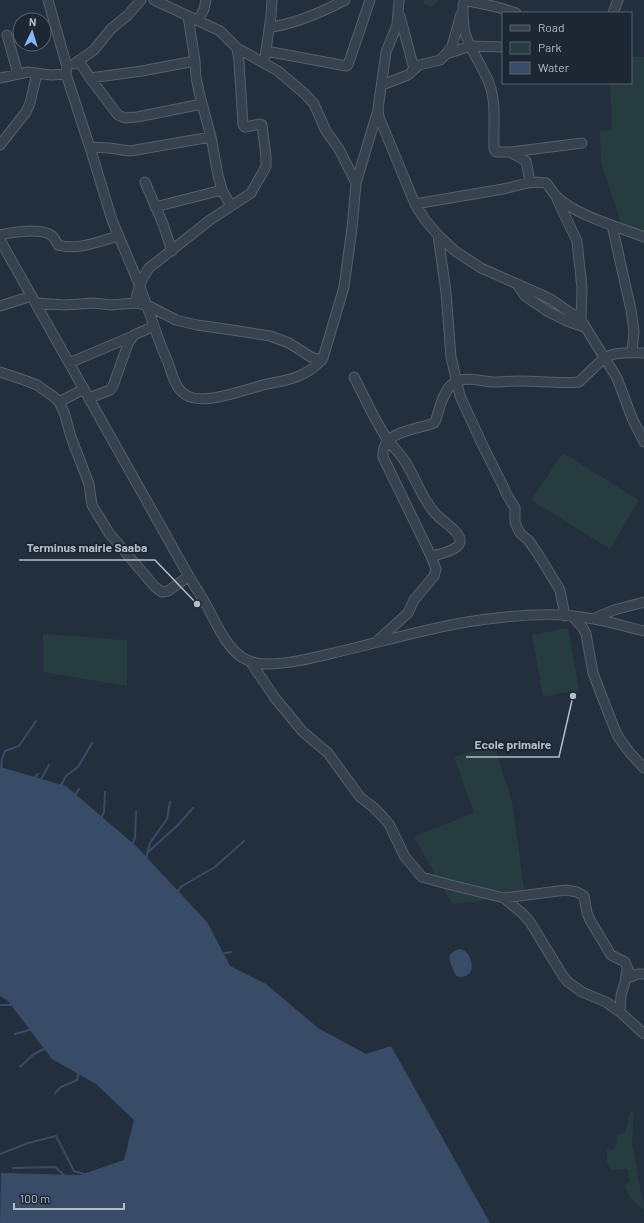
<svg xmlns="http://www.w3.org/2000/svg" width="644" height="1223" font-family="Barlow,sans-serif">
<style>
.green{fill:#263c3f}
.water{fill:#394c67}
.lines{fill:none;stroke-linecap:round;stroke-linejoin:round}
.stream{stroke:#394c67;stroke-width:2}
.minor-casing{stroke:#565f6c;stroke-width:11}
.minor{stroke:#38414e;stroke-width:9}
.leader{fill:none;stroke:#b4bcc9;stroke-width:1.5}
.callout-dot{fill:#b4bcc9;stroke:#1d2633;stroke-width:1.5}
.callout-label{font-size:12px;text-anchor:middle;font-weight:bold;fill:#b4bcc9;stroke:#1d2633;stroke-width:4;stroke-linejoin:round;paint-order:stroke}
</style>
<rect width="100%" height="100%" fill="#242f3e"/>
<path class="green" d="M 424,0 L 438,0 L 435,5 L 431,6 L 424,4 Z
M 631,57 L 644,57 L 644,244 L 625,235 L 601,163 L 600,131 L 612,130 L 610,83 L 631,83 Z
M 563,453 L 639,500 L 610,549 L 531,500 Z
M 568,628 L 579,690 L 543,697 L 532,635 Z
M 43,634 L 127,640 L 127,686 L 43,672 Z
M 494,745 L 512,802 L 525,896 L 452,904 L 414,837 L 474,813 L 454,757 Z
M 630,1112 L 634,1112 L 632,1142 L 642,1199 L 644,1202 L 644,1209 L 643,1210 L 631,1199 L 625,1186 L 630,1181 L 627,1169 L 611,1170 L 607,1162 L 607,1149 L 613,1150 L 617,1143 L 616,1138 L 617,1135 L 625,1133 Z"/>
<path class="water" d="M 0,767 L 66,786 L 137,847 L 207,922 L 230,966 L 266,984 L 318,1028 L 366,1054 L 391,1046 L 490,1223 L 0,1223 L 1,1173 L 80,1175 L 124,1160 L 134,1120 L 96,1084 L 52,1059 L 8,1001 L 0,996 Z
M 459,949 C 474,950 479,982 456,976 L 455,974 C 451,962 443,955 459,949 Z"/>
<g class="lines">
<path class="stream" d="M 1,770 L 2,759 L 5,751 L 19,746 L 36,721
M 33,779 L 38,774
M 40,781 L 49,765
M 60,787 L 66,776 L 78,767 L 92,743
M 74,797 L 79,789
M 101,818 L 104,812 L 105,792
M 132,844 L 135,838 L 136,812
M 148,852 L 177,826 L 193,808
M 146,858 L 150,843 L 167,819 L 170,802
M 177,892 L 182,886 L 215,867 L 244,841
M 221,954 L 231,952
M 0,1005 L 13,1005
M 15,1034 L 33,1029
M 20,1067 L 34,1054 L 46,1048
M 55,1093 L 61,1087 L 77,1080 L 79,1071
M 0,1154 L 28,1143 L 56,1136 L 74,1171 L 84,1174
M 13,1168 L 55,1167 L 65,1176"/>
<g class="minor-casing">
<path id="minor" d="M 48,0 L 67,67 L 66,74 L 92,154 L 112,220 L 139,284 L 154,326 L 134,335 L 128,344 L 113,386 L 110,390 L 89,398
M 399,0 L 397,25 L 386,52 L 378,109 L 379,117 L 415,204 L 425,220 L 438,235 L 455,251 L 481,268 L 542,295 L 552,300 L 581,320 L 617,378 L 632,418 L 644,442
M 464,0 L 497,7 L 516,13
M 463,5 C 463,14 463,24 465,33 C 470,50 482,65 489,83 C 497,104 493,127 494,149 L 496,152 L 510,152 L 526,161 L 530,182
M 613,13 L 618,0
M 188,16 L 195,61 L 196,77 L 199,92 L 211,137 L 218,175 L 222,190 L 231,206
M 400,16 L 414,69
M 198,21 L 204,9 L 206,0
M 270,27 C 296,24 322,12 345,0
M 7,35 L 18,74
M 266,51 L 346,66 L 348,65 L 370,0
M 446,54 L 471,46 L 503,47
M 265,57 L 271,16 L 272,0
M 79,61 L 90,78 L 142,71 L 195,61
M 74,64 L 94,50 L 111,29 L 128,15 L 141,0
M 0,78 L 28,72 L 51,75 L 66,74
M 90,78 L 118,115 L 125,118 L 137,117 L 202,104
M 382,85 L 408,75 L 419,65 L 440,60 L 446,54 L 452,46 L 461,14
M 0,145 L 26,112 L 30,103 L 37,73
M 90,147 L 109,148 L 130,151 L 211,137
M 510,152 L 535,149 L 582,143
M 145,182 L 163,224 L 172,251
M 356,183 L 378,110
M 557,199 L 577,241 L 582,288 L 581,320
M 415,204 C 444,199 474,194 503,189 C 517,186 532,180 546,183 C 550,187 553,193 557,197 C 577,216 619,227 644,237
M 155,207 L 222,190
M 612,225 L 631,310 L 634,331 L 632,353
M 0,235 C 12,232 40,228 51,235 C 54,237 56,241 58,245 C 77,251 100,241 118,236
M 438,235 L 446,292 L 451,357 L 460,396 L 483,446 L 502,484 L 506,493 L 515,508 L 515,522 L 517,527 L 520,533 L 529,541 L 538,554 L 560,590 L 565,616
M 0,240 L 191,580 C 195,587 200,594 204,601 C 214,618 225,647 243,658 C 250,662 258,664 266,664 C 293,664 320,656 346,650 C 396,638 446,623 497,618 C 528,614 564,613 594,619 C 611,622 627,627 644,631
M 517,284 L 525,296 L 547,311 L 567,321 L 584,327
M 36,303 L 65,305 L 93,303 L 111,305 L 135,303 L 147,305 L 176,320 L 197,325 L 232,330 L 270,336 L 289,343 L 311,357 L 322,360
M 135,303 C 138,289 141,279 149,268 L 210,220 L 251,193 L 263,172 L 266,166 L 266,157 L 262,125 L 260,124 L 245,127 L 243,125 L 239,62 L 237,48
M 0,306 L 32,296
M 154,326 C 158,338 162,349 167,360 C 172,372 174,388 186,395 C 203,406 244,390 263,385 C 275,382 288,381 299,376 C 308,372 317,366 323,358 L 344,287 L 352,228 L 356,183 L 339,149 L 326,131 L 314,104 L 305,94 L 278,71 L 237,48 L 220,31 L 154,0
M 69,363 L 133,336
M 0,372 L 24,380 L 37,385 L 54,397 L 59,402 L 64,412 L 71,437 L 89,484 L 92,505 L 109,533 L 155,587 L 162,592 L 168,591 L 189,576
M 354,377 C 365,398 374,419 387,439 C 393,447 401,454 406,463 C 416,479 422,499 435,513 C 440,520 462,532 460,542 C 459,550 438,555 431,556 L 436,569 L 434,576 L 414,600 L 408,613 L 376,642
M 59,402 L 84,389
M 431,556 L 383,457 C 381,430 418,430 434,423 L 436,420 C 439,409 444,388 455,382 C 467,376 483,382 495,382 C 503,382 511,381 520,381 C 539,381 559,384 579,382 L 604,358 C 616,351 631,353 644,353
M 572,616 L 583,628 L 586,634 L 593,673 L 615,730 L 619,738 L 630,753 L 644,768
M 593,619 L 614,610 L 644,602
M 250,661 L 275,698 L 303,732 L 328,753 L 360,797 L 373,807 L 383,817 L 389,824 L 405,857 L 422,877 L 447,884 L 504,898 L 566,890 L 577,892 L 584,896 L 587,913 L 590,920 L 611,955 L 625,962 L 631,977 L 637,974 L 644,974
M 504,898 L 523,914 L 530,922 L 563,976 L 568,982 L 582,992 L 606,1002 L 620,1012 L 644,1034
M 620,1012 L 621,995 L 625,982 L 627,968"/>
</g>
<use href="#minor" class="minor"/>
</g>
<path class="leader" d="M197 604L155 560H19M573 696L559 757H466"/>
<g class="callout-dot">
<circle cx="197" cy="604" r="4"/>
<circle cx="573" cy="696" r="4"/>
</g>
<g class="callout-label">
<text x="87" y="552">Terminus mairie Saaba</text>
<text x="513" y="749">Ecole primaire</text>
</g>
<rect x="502" y="12" width="130" height="72" fill="#1d2633" stroke="#59626f"/>
<rect x="510" y="25" width="20" height="6" fill="#38414e" stroke="#59626f"/>
<text x="538" y="32" font-size="12" fill="#b4bcc9">Road</text>
<rect x="510" y="42" width="20" height="12" fill="#263c3f" stroke="#59626f"/>
<text x="538" y="52" font-size="12" fill="#b4bcc9">Park</text>
<rect x="510" y="62" width="20" height="12" fill="#394c67" stroke="#59626f"/>
<text x="538" y="72" font-size="12" fill="#b4bcc9">Water</text>
<g transform="translate(32 32) rotate(4)"><circle r="19" fill="#1d2633" stroke="#59626f"/>
<path d="M0-3L7 15L0 10L-7 15Z" fill="#8ab4f8"/>
<text y="-6" font-size="11" font-weight="bold" text-anchor="middle" fill="#b4bcc9">N</text>
</g>
<path d="M14 1203v6h110v-6" fill="none" stroke="#b4bcc9" stroke-width="2"/>
<text x="20" y="1203" font-size="12" fill="#b4bcc9" stroke="#1d2633" stroke-width="3" paint-order="stroke">100 m</text>
</svg>
